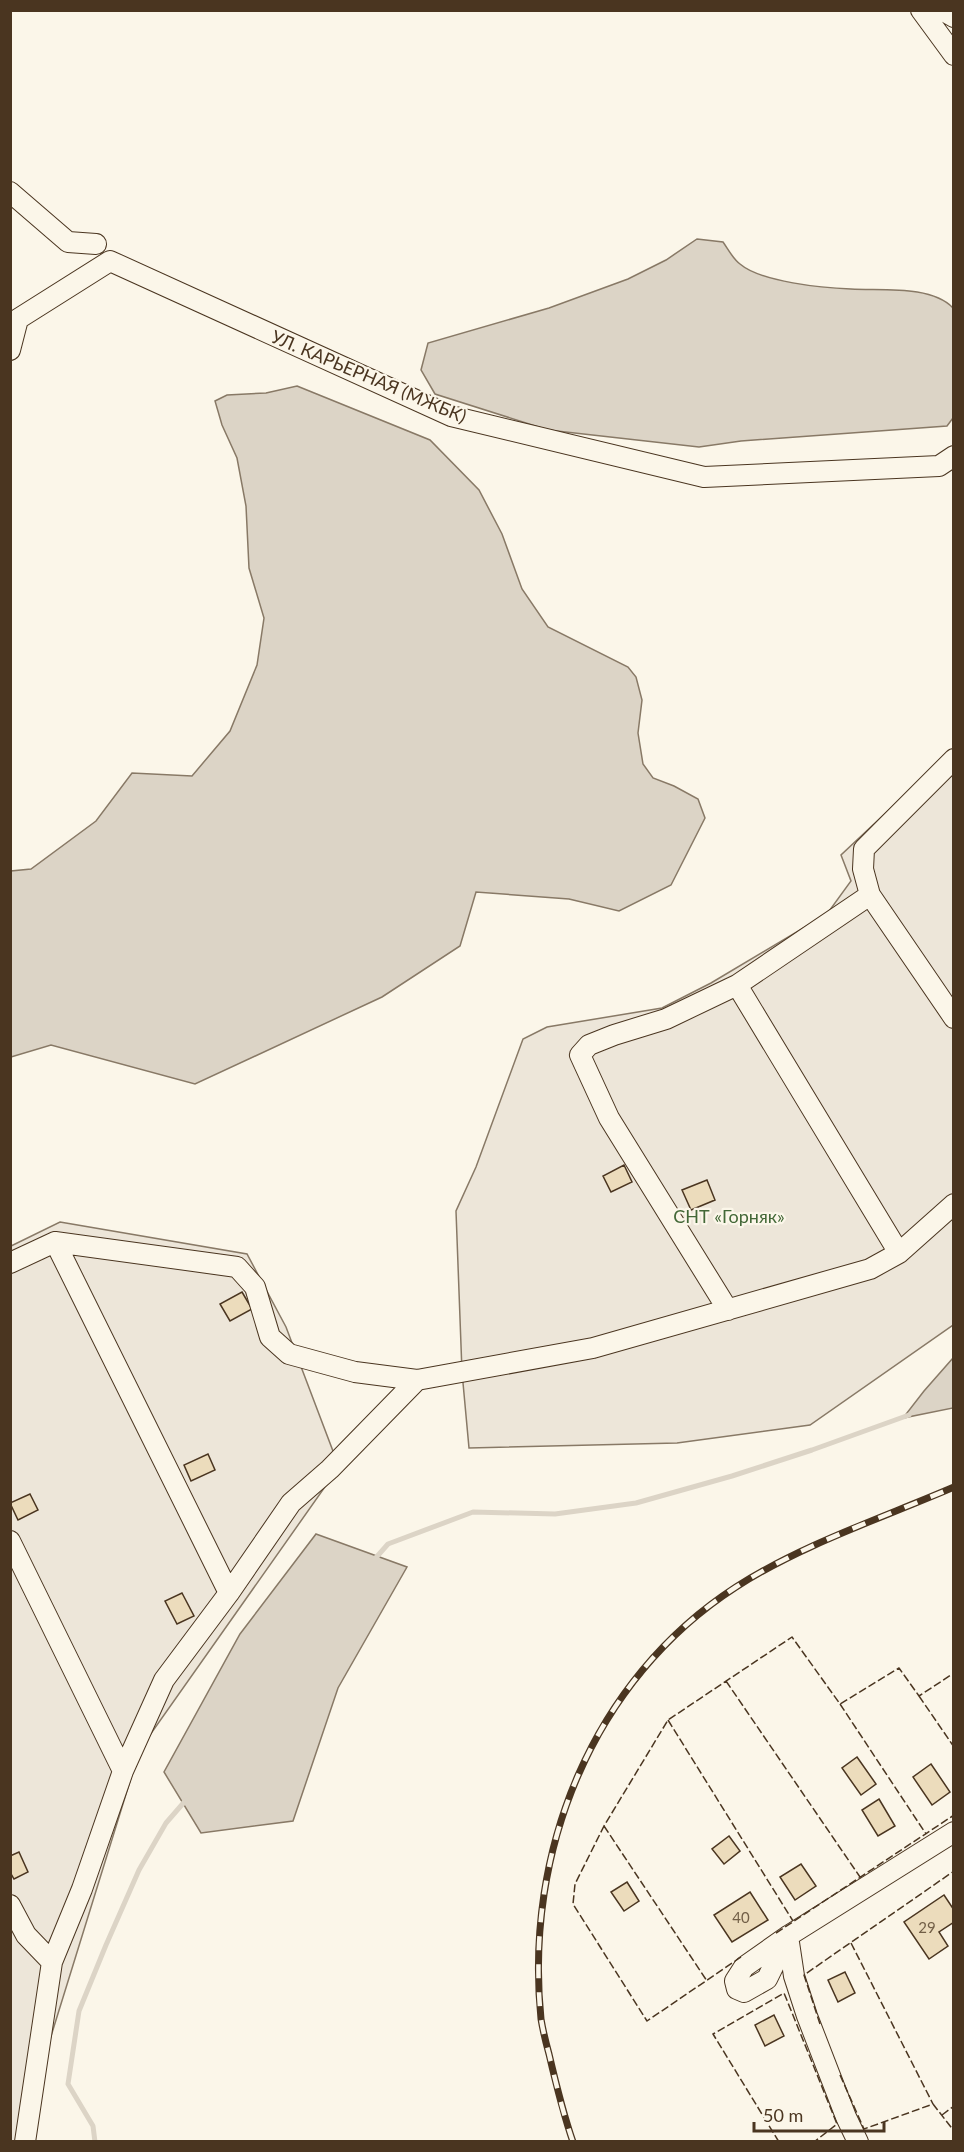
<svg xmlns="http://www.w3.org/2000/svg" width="964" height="2152" font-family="Lato,sans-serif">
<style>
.green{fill:#ede6d9;stroke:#887966;stroke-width:1.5}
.water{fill:#dcd4c6;stroke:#887966;stroke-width:1.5}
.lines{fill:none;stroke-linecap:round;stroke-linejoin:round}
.stream{stroke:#dcd4c6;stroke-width:5}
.building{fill:#ecdcbc;stroke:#4a3520;stroke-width:1.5}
.minor-casing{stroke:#4a3520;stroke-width:22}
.minor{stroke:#fbf6e9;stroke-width:20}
.rail-casing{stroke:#4a3520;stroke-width:7}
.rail{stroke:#fbf6e9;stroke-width:4.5;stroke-dasharray:14;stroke-linecap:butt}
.fence{stroke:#4a3520;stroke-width:1.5;stroke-dasharray:8 3;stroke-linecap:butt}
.labels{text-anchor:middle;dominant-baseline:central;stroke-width:4.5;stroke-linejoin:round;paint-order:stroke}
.number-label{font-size:15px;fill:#725f47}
.street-label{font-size:18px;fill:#4a3520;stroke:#fbf6e9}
.park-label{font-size:18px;fill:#436837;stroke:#fbf6e9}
</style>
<rect width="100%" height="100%" fill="#fbf6e9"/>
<path class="green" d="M 953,750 L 953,1325 L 810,1425 L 677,1443 L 469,1448 L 462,1372 L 456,1211 L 476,1167 L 523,1039 L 547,1027 L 662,1008 L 711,983 L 827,914 L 851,881 L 841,855 Z
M 60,1222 L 247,1254 L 286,1327 L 339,1467 L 140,1749 L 43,2062 L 26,2141 L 11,2142 L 11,1246 Z"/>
<path class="water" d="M 697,239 L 723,242 C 728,249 733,259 740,264 C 761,282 823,288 851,289 C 881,291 931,285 953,308 L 953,418 L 947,426 L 741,441 L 699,447 L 548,430 L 435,394 L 421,370 L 428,343 L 549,308 L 628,279 L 666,260 Z
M 297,386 L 430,440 L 479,490 L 502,534 L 522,589 L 548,627 L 628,667 L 636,677 L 642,700 L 638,733 L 643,764 L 653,778 L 674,786 L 698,799 L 705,818 L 671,885 L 619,911 L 569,899 L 476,892 L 460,946 L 382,997 L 195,1084 L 51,1045 L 11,1057 L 11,871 L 31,869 L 96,821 L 132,773 L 192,776 L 230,731 L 257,665 L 264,618 L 249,568 L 246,506 L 237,458 L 222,425 L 215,401 L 227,395 L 266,393 Z
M 953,1358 L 953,1408 L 903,1418 L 924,1391 Z
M 316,1534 L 407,1567 L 338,1688 L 293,1821 L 201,1833 L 164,1772 L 240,1634 Z"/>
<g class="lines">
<path class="stream" d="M 373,1561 L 388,1544 L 473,1512 L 555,1514 L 636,1503 L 732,1476 L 812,1450 L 909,1415
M 95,2142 L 93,2126 L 68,2084 L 79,2011 L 106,1945 L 139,1870 L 166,1823 L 186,1800"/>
</g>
<path class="building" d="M 624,1165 L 632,1182 L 611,1192 L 603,1176 Z
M 707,1180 L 715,1200 L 691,1210 L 682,1190 Z
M 242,1292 L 252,1309 L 230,1321 L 220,1304 Z
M 208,1454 L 215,1470 L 191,1481 L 184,1465 Z
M 30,1494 L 38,1510 L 18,1520 L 10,1503 Z
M 182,1593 L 194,1616 L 177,1624 L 165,1601 Z
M 857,1757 L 876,1784 L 861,1795 L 842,1768 Z
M 931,1764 L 950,1792 L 932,1805 L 913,1777 Z
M 879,1799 L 895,1826 L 878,1836 L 862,1810 Z
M 729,1836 L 740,1851 L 724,1864 L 712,1849 Z
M 19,1852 L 28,1872 L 14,1879 L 10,1872 L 10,1856 Z
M 801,1864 L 816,1886 L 795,1900 L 780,1877 Z
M 627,1882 L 639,1901 L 624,1911 L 611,1892 Z
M 750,1892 L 768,1920 L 732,1942 L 714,1915 Z
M 944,1895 L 954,1910 L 954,1922 L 939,1932 L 948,1946 L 929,1959 L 904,1922 Z
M 845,1972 L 855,1993 L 838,2002 L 828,1980 Z
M 774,2015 L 784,2036 L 765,2046 L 755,2025 Z"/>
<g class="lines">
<g class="minor-casing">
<path id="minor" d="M 921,10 L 954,55
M 942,10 L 954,17
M 10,192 L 68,242 L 96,244
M 10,350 L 18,319 L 110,261 L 451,416 L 704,477 L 939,466 L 954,456
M 870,895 L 863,869 L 864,849 L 954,759
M 737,985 L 899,1253
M 55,1242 L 229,1593
M 10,1263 L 55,1242 L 237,1267 L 255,1287 L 270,1337 L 289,1354 L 355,1372 L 417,1380 L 593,1348 L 870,1269 L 899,1253 L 954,1204
M 728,1310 L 609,1118 L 580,1055 L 589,1045 L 614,1035 L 666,1019 L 737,985 L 870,895 L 954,1018
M 10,1541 L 123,1771
M 10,1905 L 26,1935 L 52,1962
M 788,1936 L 767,1979 L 744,1992 L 737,1989 L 735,1981 L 744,1967 L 788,1936 L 954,1832
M 788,1936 L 794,1976 L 807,2016 L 846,2117 L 858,2142
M 25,2142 L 52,1962 L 82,1889 L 123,1771 L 164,1680 L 229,1593 L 291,1503 L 330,1469 L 417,1380"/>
</g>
<use href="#minor" class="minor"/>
<g class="rail-casing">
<path id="rail" d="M 573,2142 C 563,2113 556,2084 549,2054 C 546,2043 543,2031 541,2019 C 524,1852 592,1680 736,1587 C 801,1545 882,1518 954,1487"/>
</g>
<use href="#rail" class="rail"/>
<path class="fence" d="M 954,1538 L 954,1541
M 726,1681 L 860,1877
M 919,1696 L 954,1747
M 840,1704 L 926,1834
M 668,1720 L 793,1921
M 604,1826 L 707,1981
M 776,1933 L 954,1815
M 851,1943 L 933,2104
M 741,1957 L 647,2021 L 573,1904 L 575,1884 L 604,1826 L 668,1720 L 792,1637 L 840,1704 L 899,1668 L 919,1696 L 954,1673
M 820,2024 L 804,1975 L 954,1871
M 840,2075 L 864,2129 L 933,2104 L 954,2131
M 942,2115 L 954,2106
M 779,2142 L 713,2034 L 784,1993 L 837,2124 L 814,2142"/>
</g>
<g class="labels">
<g class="number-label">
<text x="741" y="1917">40</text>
<text x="927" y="1927">29</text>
</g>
<g class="street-label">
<text transform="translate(369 376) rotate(23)">УЛ. КАРЬЕРНАЯ (МЖБК)</text>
</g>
<g class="park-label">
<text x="729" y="1216">СНТ «Горняк»</text>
</g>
</g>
<rect width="964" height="2152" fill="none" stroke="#4a3520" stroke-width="24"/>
<path d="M754 2122v9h130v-9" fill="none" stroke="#4a3520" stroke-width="3"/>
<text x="763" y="2122" font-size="18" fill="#4a3520" stroke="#fbf6e9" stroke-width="4.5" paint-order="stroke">50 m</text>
</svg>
